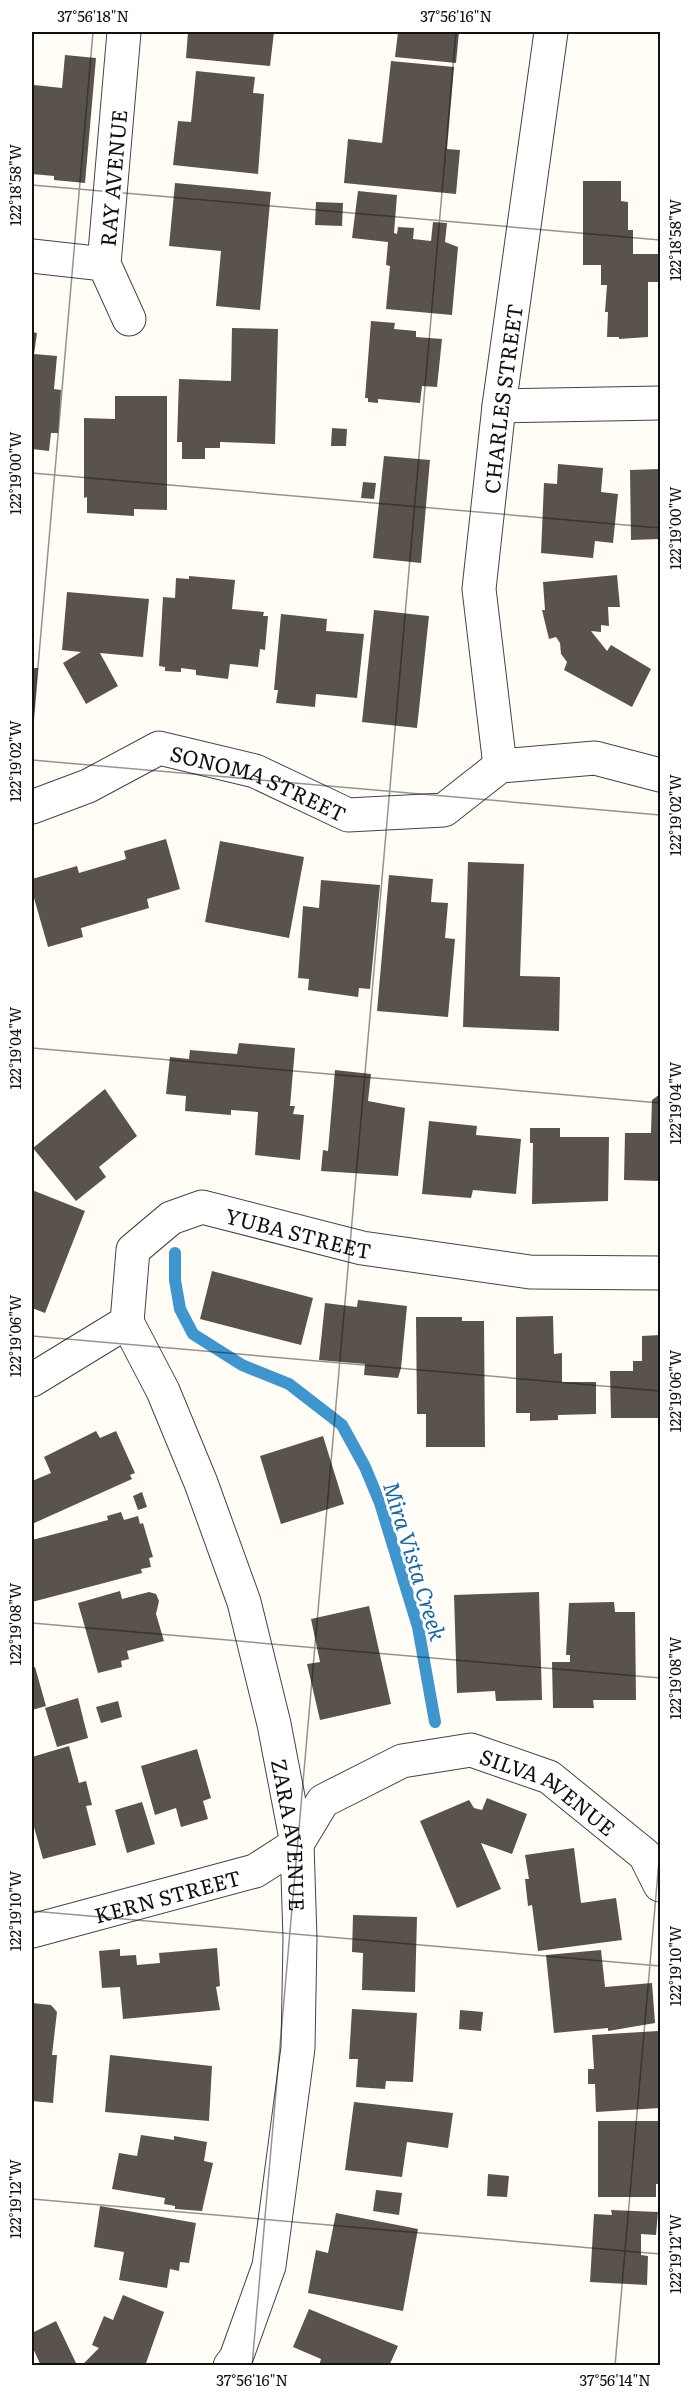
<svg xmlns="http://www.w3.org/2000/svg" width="692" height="2397" font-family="Literata,serif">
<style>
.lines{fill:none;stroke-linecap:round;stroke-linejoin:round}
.stream{stroke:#3f96cf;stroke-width:12}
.building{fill:#5a524d}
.street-casing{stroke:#444;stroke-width:35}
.street{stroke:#fff;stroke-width:33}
.ticks{fill:none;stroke:#111;stroke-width:1.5;stroke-opacity:0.45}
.labels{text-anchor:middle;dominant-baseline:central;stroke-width:6;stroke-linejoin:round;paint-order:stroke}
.street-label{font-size:21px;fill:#111;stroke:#fff}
.water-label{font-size:22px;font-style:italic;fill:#1768a6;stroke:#fff}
.neatline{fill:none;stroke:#111;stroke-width:2}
.ticks-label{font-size:15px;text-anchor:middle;fill:#111}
</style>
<rect width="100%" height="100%" fill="#fffdf5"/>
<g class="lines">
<path class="stream" d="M 175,1253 L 175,1280 L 180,1309 L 193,1334 L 242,1365 L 289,1384 L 342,1425 L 365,1467 L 380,1503 L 418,1627 L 435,1722"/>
</g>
<path class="building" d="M 188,32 L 274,32 L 270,66 L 186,58 Z
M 398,32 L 459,32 L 456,63 L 395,57 Z
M 65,55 L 96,58 L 85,183 L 54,180 L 54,176 L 32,174 L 34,85 L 62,88 Z
M 391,61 L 454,67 L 447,149 L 460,150 L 456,194 L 344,183 L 348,139 L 382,143 Z
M 196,71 L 255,77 L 253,93 L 264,94 L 258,174 L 173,165 L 178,121 L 191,122 Z
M 583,181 L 621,181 L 621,201 L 628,202 L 628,230 L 633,230 L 633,254 L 660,254 L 660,282 L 648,282 L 648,337 L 619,339 L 619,337 L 607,337 L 608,312 L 605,312 L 607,285 L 601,285 L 601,265 L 583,265 Z
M 175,183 L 271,192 L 260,310 L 216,306 L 221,251 L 169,246 Z
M 358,191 L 397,195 L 394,233 L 397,234 L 398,227 L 414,228 L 413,239 L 431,241 L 433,222 L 447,223 L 445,242 L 458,247 L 452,315 L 386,309 L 390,266 L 386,265 L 388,242 L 352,238 Z
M 316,202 L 343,203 L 342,226 L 315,225 Z
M 371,321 L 395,323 L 394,329 L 416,331 L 416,337 L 442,339 L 437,387 L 422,386 L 420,403 L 378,399 L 378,403 L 368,402 L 368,398 L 365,398 Z
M 232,328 L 278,329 L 275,444 L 220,442 L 220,448 L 205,448 L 205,459 L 182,459 L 182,442 L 177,442 L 179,379 L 231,381 Z
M 32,332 L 37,333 L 34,354 L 57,356 L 54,389 L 61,390 L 58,433 L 51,433 L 49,451 L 32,449 Z
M 115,396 L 167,396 L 167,510 L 134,509 L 134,516 L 87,513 L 87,497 L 84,498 L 84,418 L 115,419 Z
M 332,428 L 347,429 L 346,446 L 331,446 Z
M 384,456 L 430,460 L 421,563 L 373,558 Z
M 558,464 L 603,468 L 601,492 L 618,494 L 613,543 L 595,541 L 593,558 L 541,553 L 544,483 L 557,484 Z
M 660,469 L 660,539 L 631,540 L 630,470 Z
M 363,482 L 376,483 L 374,499 L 361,498 Z
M 617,575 L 620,607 L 608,607 L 609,626 L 601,625 L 601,632 L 591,631 L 607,651 L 611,645 L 651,669 L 632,707 L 564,670 L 567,662 L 561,654 L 560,643 L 556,637 L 549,639 L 542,610 L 545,610 L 543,582 Z
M 189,576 L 235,580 L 232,609 L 264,612 L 263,616 L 268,616 L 265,650 L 260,649 L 258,667 L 230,664 L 228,679 L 196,675 L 196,670 L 181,668 L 181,672 L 165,671 L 165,667 L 159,666 L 163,597 L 175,598 L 176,578 L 189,579 Z
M 67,592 L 149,599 L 143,657 L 100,653 L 118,686 L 86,704 L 63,663 L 81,652 L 62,650 Z
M 374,610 L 429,616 L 417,728 L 362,722 Z
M 281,614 L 327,619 L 326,631 L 364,634 L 357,698 L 316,694 L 315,707 L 276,703 L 278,690 L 274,690 Z
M 32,668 L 38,668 L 33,727 L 32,727 Z
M 166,839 L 180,889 L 147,899 L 149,908 L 81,928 L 83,937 L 48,947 L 32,891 L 32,879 L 77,866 L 79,873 L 126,859 L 124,851 Z
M 220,841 L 304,857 L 289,938 L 205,922 Z
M 468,862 L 524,864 L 520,976 L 560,977 L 559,1031 L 463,1027 Z
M 389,875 L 433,879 L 431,902 L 448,903 L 445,938 L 455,939 L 448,1017 L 377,1011 Z
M 321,880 L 380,885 L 370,989 L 359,988 L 358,997 L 308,990 L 309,979 L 298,978 L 303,906 L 319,908 Z
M 239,1043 L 295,1048 L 290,1106 L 295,1106 L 293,1114 L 304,1115 L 300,1160 L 255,1155 L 258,1112 L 231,1110 L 231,1115 L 185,1111 L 186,1096 L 166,1094 L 170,1057 L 189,1059 L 190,1050 L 237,1054 Z
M 335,1070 L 371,1074 L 368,1101 L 405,1108 L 398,1176 L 321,1171 L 323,1150 L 328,1151 Z
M 105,1089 L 137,1136 L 99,1167 L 106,1177 L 76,1201 L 33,1148 Z
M 660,1094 L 660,1181 L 624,1180 L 625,1133 L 651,1133 L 652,1100 Z
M 429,1121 L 477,1126 L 476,1135 L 521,1139 L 516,1194 L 473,1190 L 471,1198 L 422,1194 Z
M 530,1128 L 560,1128 L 560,1137 L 609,1137 L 608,1201 L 532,1204 L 533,1143 L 530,1143 Z
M 32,1190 L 85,1211 L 45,1313 L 32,1308 Z
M 212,1271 L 313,1298 L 301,1345 L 200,1319 Z
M 358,1300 L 407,1306 L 401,1368 L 398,1378 L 364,1375 L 365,1364 L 319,1360 L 325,1303 L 357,1307 Z
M 553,1316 L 554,1354 L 562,1353 L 562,1382 L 596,1382 L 596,1414 L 558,1415 L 558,1420 L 530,1421 L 530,1413 L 516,1413 L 516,1317 Z
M 416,1317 L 462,1317 L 462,1321 L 484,1321 L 485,1447 L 426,1447 L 426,1414 L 417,1414 Z
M 660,1335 L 660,1418 L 611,1418 L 610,1371 L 633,1371 L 633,1361 L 642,1361 L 642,1336 Z
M 96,1431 L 100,1438 L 116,1431 L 135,1473 L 130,1475 L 132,1479 L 32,1524 L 32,1481 L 51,1473 L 44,1457 Z
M 323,1436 L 344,1504 L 281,1524 L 260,1456 Z
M 142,1492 L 147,1507 L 138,1510 L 133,1496 Z
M 121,1512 L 124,1520 L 138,1516 L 140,1524 L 143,1523 L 153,1557 L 149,1558 L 151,1567 L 141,1569 L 142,1573 L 32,1602 L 32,1540 L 108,1520 L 107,1516 Z
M 120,1591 L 122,1599 L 149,1592 L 156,1594 L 159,1601 L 156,1614 L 164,1641 L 127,1651 L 129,1659 L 121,1661 L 122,1667 L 98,1673 L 78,1603 Z
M 539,1592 L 542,1700 L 496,1701 L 495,1691 L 457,1693 L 454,1595 Z
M 614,1602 L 615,1612 L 635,1612 L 636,1700 L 593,1700 L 594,1708 L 553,1708 L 552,1662 L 570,1662 L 570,1655 L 566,1655 L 569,1603 Z
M 369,1606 L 391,1704 L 320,1720 L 307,1664 L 320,1662 L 311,1619 Z
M 35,1667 L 46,1706 L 32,1710 L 32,1668 Z
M 78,1698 L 88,1738 L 57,1747 L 45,1708 Z
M 118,1701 L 122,1717 L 101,1723 L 96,1707 Z
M 69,1746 L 79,1783 L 86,1781 L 92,1805 L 86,1806 L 96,1845 L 43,1859 L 32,1820 L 32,1757 Z
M 197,1749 L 211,1798 L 203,1801 L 208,1819 L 181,1827 L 176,1808 L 155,1815 L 141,1766 Z
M 487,1798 L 527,1814 L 512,1854 L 481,1843 L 501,1889 L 457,1908 L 420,1821 L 469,1800 L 474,1808 L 482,1810 Z
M 142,1802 L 155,1844 L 127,1853 L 115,1810 Z
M 574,1848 L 581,1903 L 616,1898 L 622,1940 L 538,1951 L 532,1905 L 528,1906 L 525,1879 L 529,1879 L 525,1855 Z
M 353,1915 L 417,1917 L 415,1992 L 362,1990 L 363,1953 L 352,1952 Z
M 217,1948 L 220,1986 L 216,1987 L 220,2010 L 123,2019 L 120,1987 L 102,1988 L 99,1951 L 120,1949 L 120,1956 L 136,1955 L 137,1965 L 160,1963 L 159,1953 Z
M 601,1950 L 605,1987 L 652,1983 L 655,2023 L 608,2031 L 608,2028 L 554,2033 L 546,1955 Z
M 32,2003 L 51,2005 L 57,2012 L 52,2055 L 57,2055 L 53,2103 L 32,2101 Z
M 352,2009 L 417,2013 L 413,2082 L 386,2081 L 385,2089 L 356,2087 L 358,2059 L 349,2059 Z
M 460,2010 L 483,2012 L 481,2031 L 459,2029 Z
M 658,2031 L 660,2108 L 596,2112 L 595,2084 L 588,2084 L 588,2069 L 594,2069 L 592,2035 Z
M 110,2055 L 212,2066 L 209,2121 L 105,2112 Z
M 354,2102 L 453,2113 L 448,2148 L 407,2142 L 402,2177 L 345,2170 Z
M 598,2121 L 660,2121 L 660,2184 L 656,2184 L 656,2197 L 598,2197 Z
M 141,2135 L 174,2140 L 174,2136 L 207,2142 L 204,2161 L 213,2163 L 202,2211 L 175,2209 L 175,2206 L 164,2204 L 165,2198 L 112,2189 L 119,2153 L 137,2156 Z
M 488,2174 L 509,2176 L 507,2197 L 487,2196 Z
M 376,2190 L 402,2193 L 399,2215 L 373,2211 Z
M 100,2206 L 196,2223 L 189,2263 L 180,2262 L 179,2271 L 170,2269 L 167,2288 L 119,2280 L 124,2252 L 94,2247 Z
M 611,2210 L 658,2212 L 656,2235 L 641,2234 L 641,2255 L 648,2256 L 647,2285 L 590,2282 L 594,2214 L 612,2215 Z
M 336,2213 L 418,2229 L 403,2311 L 308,2293 L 316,2250 L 328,2253 Z
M 123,2295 L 164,2312 L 145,2366 L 41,2366 L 32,2346 L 32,2333 L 56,2321 L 76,2363 L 84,2363 L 99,2348 L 92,2345 L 104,2316 L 113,2320 Z
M 309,2309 L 398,2346 L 389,2366 L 319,2366 L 321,2359 L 293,2347 Z"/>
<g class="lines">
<g class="street-casing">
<g id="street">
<path d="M 124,32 L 104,264 L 129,319"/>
<path d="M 32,256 L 104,264"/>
<path d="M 499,406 L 660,403"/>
<path id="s1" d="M 500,766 L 479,589 L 499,406 L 551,32"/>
<path id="s2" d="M 32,807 L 88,786 L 159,748 L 255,771 L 348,815 L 444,810 L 500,766 L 595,758 L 660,775"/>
<path id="s3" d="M 127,1322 L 163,1391 L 201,1483 L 244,1602 L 274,1724 L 297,1844 L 300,1938 L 298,2048 L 269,2266 L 236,2358 L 230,2366"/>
<path id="s4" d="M 32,1380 L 127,1322 L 133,1250 L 171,1218 L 202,1207 L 362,1248 L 530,1272 L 660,1273"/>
<path id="s5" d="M 32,1931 L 255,1871 L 297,1844 L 323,1801 L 402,1761 L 471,1750 L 549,1777 L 645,1855 L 660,1885"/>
</g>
</g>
<use href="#street" class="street"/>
</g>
<path class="ticks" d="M 32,185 L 660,240M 32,473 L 660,528M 32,736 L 93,32M 32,760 L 660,815M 32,1048 L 660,1103M 32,1336 L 660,1391M 32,1623 L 660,1678M 32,1911 L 660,1966M 32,2199 L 660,2254M 252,2366 L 456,32M 615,2366 L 660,1849"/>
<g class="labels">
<g class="street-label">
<text transform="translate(112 178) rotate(-85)">RAY AVENUE</text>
<text stroke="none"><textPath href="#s1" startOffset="370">CHARLES STREET</textPath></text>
<text stroke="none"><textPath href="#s2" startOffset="246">SONOMA STREET</textPath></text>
<text stroke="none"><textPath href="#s4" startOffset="366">YUBA STREET</textPath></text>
<text stroke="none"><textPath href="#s5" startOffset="578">SILVA AVENUE</textPath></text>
<text stroke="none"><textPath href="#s3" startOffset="542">ZARA AVENUE</textPath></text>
<text stroke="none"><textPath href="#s5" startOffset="140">KERN STREET</textPath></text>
</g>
<g class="water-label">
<text transform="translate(416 1561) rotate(73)">Mira Vista Creek</text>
</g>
</g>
<rect width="692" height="2397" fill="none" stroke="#ffffff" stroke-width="66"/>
<rect x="33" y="33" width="626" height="2331" class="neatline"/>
<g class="ticks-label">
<text x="93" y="22">37°56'18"N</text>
<text x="456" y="22">37°56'16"N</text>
<text transform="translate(16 185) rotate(-90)" y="5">122°18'58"W</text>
<text transform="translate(676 240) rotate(-90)" y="5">122°18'58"W</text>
<text transform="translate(16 473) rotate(-90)" y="5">122°19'00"W</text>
<text transform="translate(676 528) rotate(-90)" y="5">122°19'00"W</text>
<text transform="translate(16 761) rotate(-90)" y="5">122°19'02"W</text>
<text transform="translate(676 815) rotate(-90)" y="5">122°19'02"W</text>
<text transform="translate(16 1048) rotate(-90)" y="5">122°19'04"W</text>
<text transform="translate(676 1103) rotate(-90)" y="5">122°19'04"W</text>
<text transform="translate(16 1336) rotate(-90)" y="5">122°19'06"W</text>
<text transform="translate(676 1391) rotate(-90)" y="5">122°19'06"W</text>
<text transform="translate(16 1624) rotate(-90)" y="5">122°19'08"W</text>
<text transform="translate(676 1678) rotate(-90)" y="5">122°19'08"W</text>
<text transform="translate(16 1911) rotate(-90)" y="5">122°19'10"W</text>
<text transform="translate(676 1966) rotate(-90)" y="5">122°19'10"W</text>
<text transform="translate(16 2199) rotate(-90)" y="5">122°19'12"W</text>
<text transform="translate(676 2254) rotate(-90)" y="5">122°19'12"W</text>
<text x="252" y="2386">37°56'16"N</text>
<text x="615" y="2386">37°56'14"N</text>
</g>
</svg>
